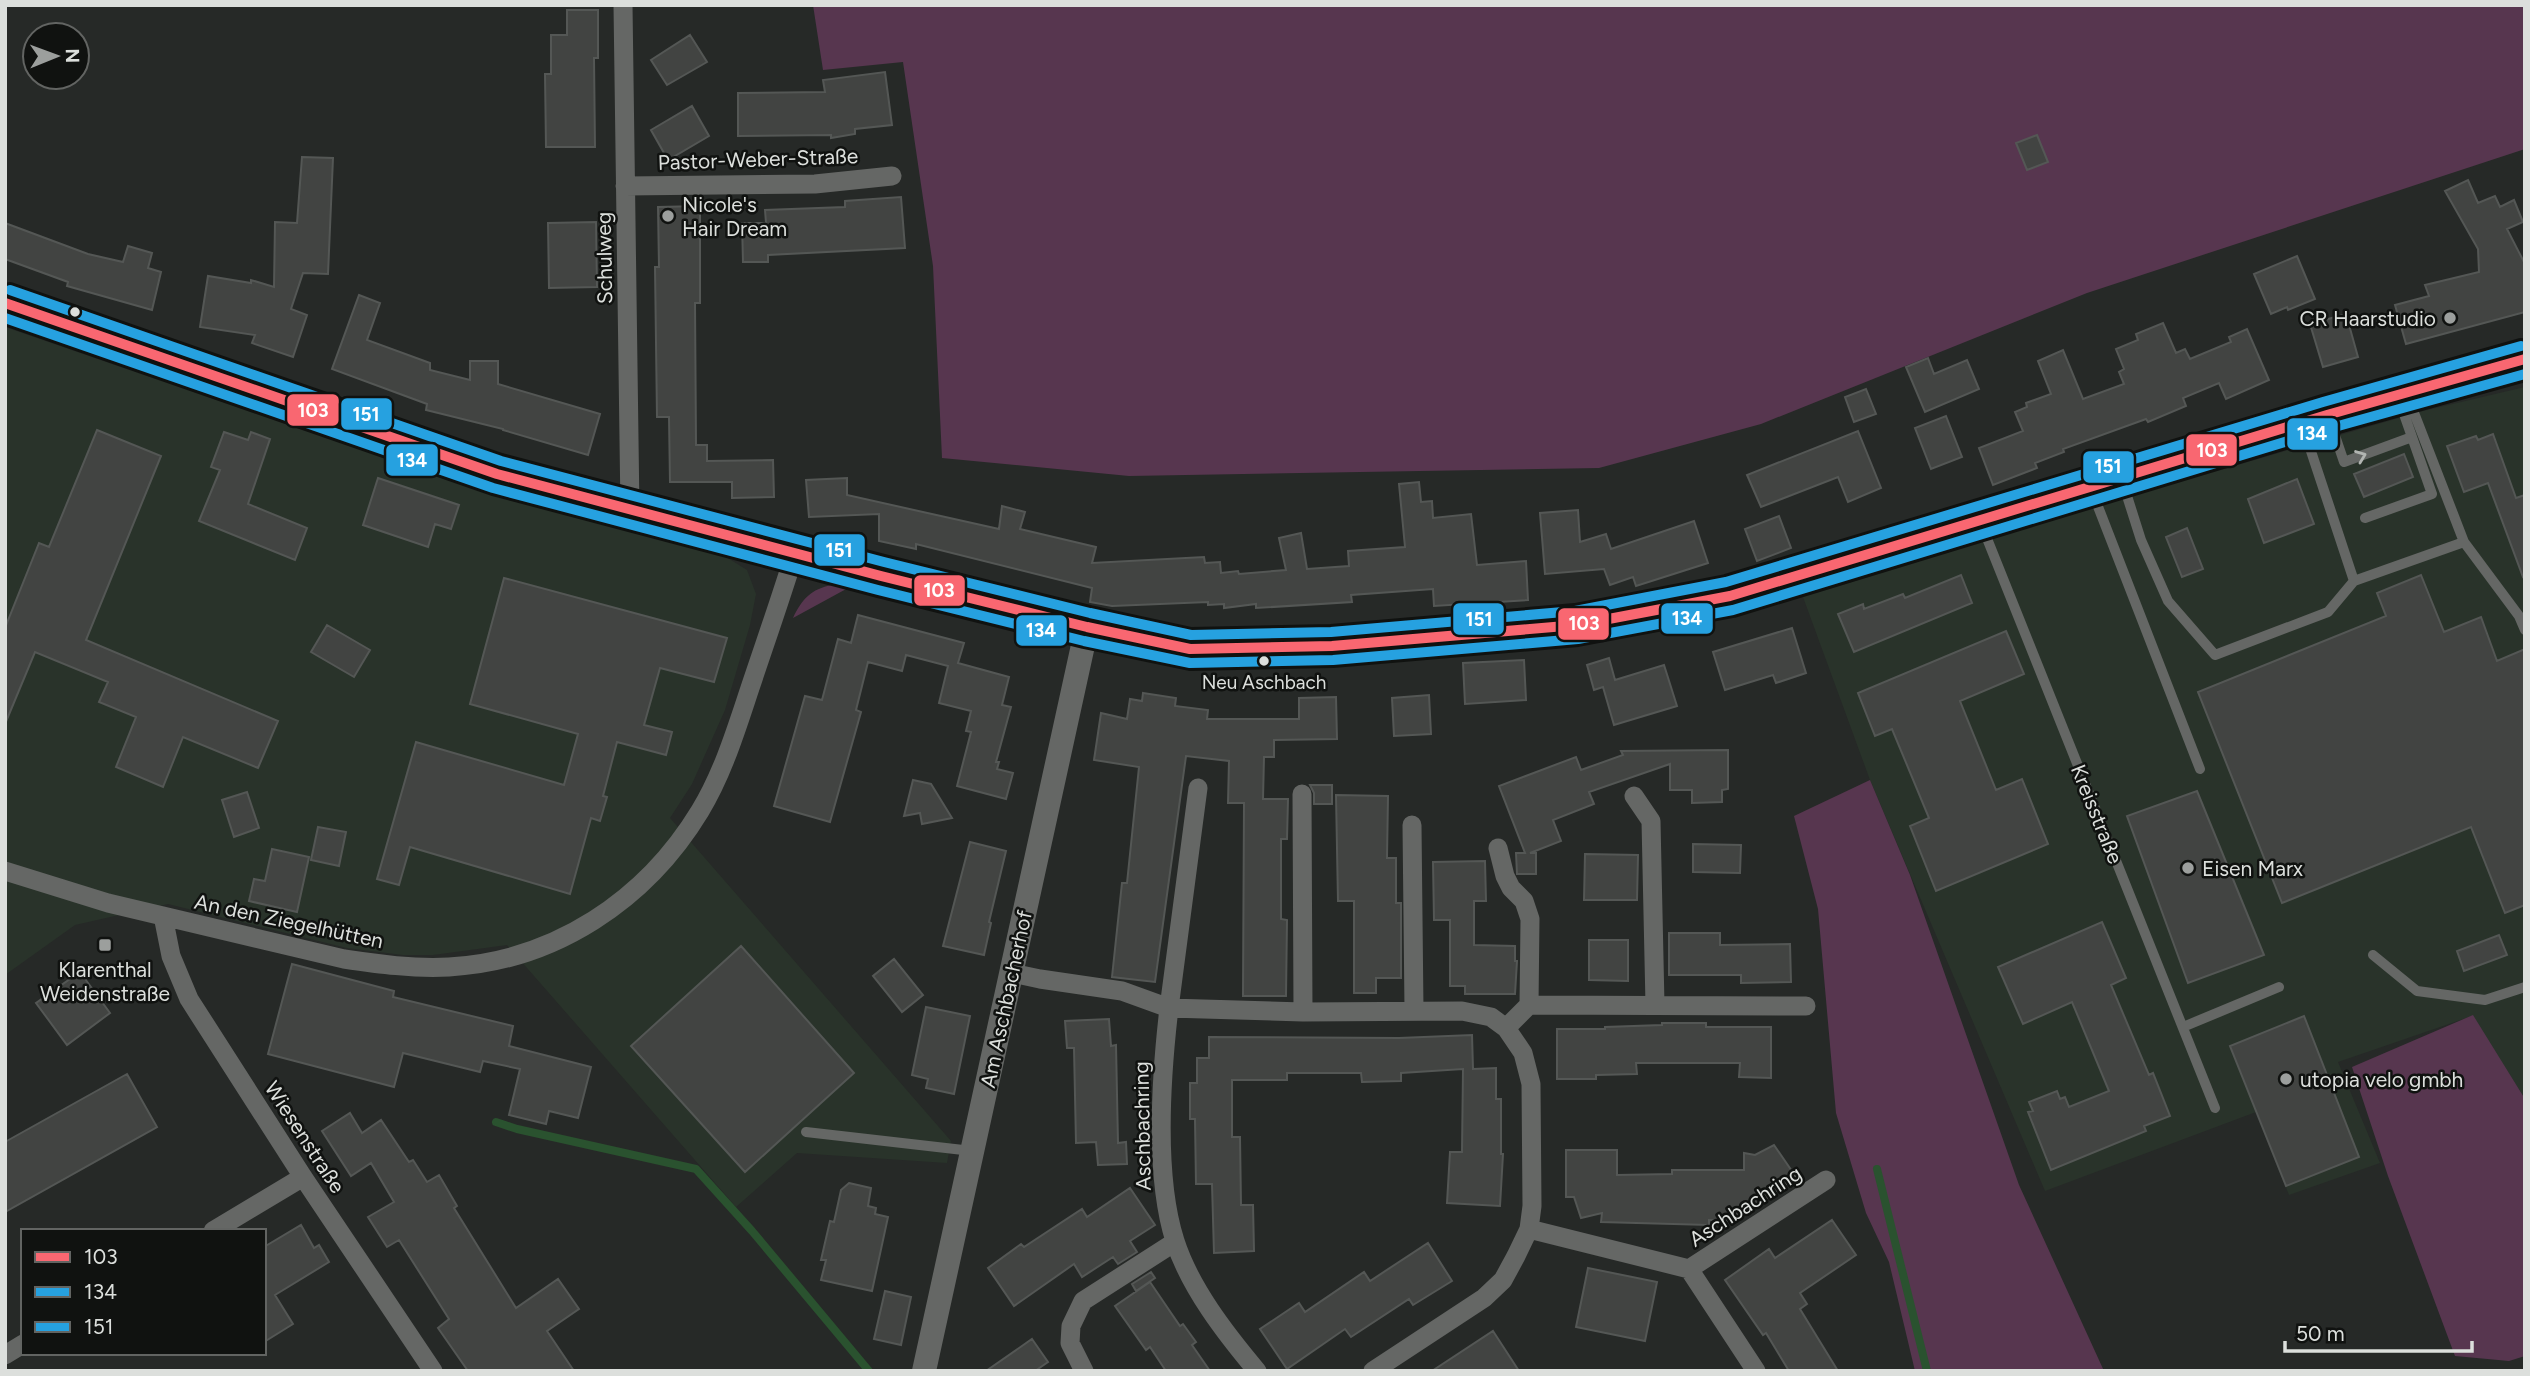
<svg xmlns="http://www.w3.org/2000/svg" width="2530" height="1376" font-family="Figtree,sans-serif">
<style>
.built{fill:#29332a}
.green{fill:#57364f}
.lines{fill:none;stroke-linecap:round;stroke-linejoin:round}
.stream{stroke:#2a522f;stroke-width:8}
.building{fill:#424442;stroke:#545755;stroke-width:2}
.service{stroke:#656765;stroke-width:10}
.minor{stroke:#656765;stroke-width:19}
.tertiary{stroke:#656765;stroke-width:24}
.bus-1-casing{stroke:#101210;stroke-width:16}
.bus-2-casing{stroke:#101210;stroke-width:16}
.bus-3-casing{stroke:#101210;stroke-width:16}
.bus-1{stroke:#f96771;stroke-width:10}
.bus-2{stroke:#26a1e0;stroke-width:10}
.bus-3{stroke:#26a1e0;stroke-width:10}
.oneway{stroke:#b2b5b2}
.poi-dot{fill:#9c9f9d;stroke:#101210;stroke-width:2.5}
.bus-dot{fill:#dcdfdc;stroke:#101210;stroke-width:2.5}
.labels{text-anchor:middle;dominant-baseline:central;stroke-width:5;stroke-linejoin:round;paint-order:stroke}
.bus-label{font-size:19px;fill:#dcdfdc;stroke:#101210}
.street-label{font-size:21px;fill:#dcdfdc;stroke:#101210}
.poi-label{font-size:21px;fill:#dcdfdc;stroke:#101210;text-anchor:start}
.line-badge{stroke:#101210;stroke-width:2.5}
.badge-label{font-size:19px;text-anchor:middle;font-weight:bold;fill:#fff}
</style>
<rect width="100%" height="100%" fill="#262927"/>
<path class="built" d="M 5,327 L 490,494 L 629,529 L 726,557 L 747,570 L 756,594 L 750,625 L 725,710 L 692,784 L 670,818 L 951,1141 L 947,1163 L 797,1153 L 736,1207 L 507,945 L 433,955 L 403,955 L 347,948 L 168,904 L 75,925 L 5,975 Z
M 2525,387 L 2525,1099 L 2472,1016 L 2338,1062 L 2380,1163 L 2289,1195 L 2256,1112 L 2045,1191 L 1870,780 L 1803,597 L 2117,500 L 2423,411 Z"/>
<path class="green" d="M 813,5 L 2525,5 L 2525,149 L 2087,293 L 1761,424 L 1599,468 L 1129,476 L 942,458 L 933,266 L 903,62 L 823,70 Z
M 832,585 L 848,588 L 793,618 C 802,599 811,589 832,585 Z
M 1870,780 L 1910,875 L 2019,1185 L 2104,1371 L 1915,1371 L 1889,1262 L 1866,1213 L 1836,1113 L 1818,909 L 1794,816 Z
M 2473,1015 L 2525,1099 L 2525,1356 L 2509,1361 L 2455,1356 L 2388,1176 L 2352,1067 Z"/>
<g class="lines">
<path class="stream" d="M 496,1122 L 517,1129 L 696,1169 L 752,1231 L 869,1371
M 1877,1169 L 1927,1371"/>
</g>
<path class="building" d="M 567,10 L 598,10 L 598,58 L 594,58 L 595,147 L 546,147 L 545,74 L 551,74 L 551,35 L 567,35 Z
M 690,35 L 707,62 L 667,85 L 651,60 Z
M 885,72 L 892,125 L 855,129 L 855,134 L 831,138 L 831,135 L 738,136 L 738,93 L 825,92 L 823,80 Z
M 692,106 L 709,136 L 668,160 L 651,130 Z
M 2037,135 L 2048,162 L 2027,170 L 2016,143 Z
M 302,157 L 333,158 L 328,274 L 303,273 L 291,309 L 307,315 L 293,357 L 252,343 L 255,335 L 200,327 L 208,276 L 251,283 L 251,280 L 274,287 L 275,222 L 297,223 Z
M 2468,180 L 2478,203 L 2495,196 L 2500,207 L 2514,200 L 2523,222 L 2507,229 L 2525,264 L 2525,312 L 2406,344 L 2395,305 L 2429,296 L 2425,285 L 2479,272 L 2478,249 L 2445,191 Z
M 901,197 L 905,248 L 768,255 L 768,262 L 743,262 L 742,223 L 766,223 L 765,210 L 845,207 L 845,201 Z
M 700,206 L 700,303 L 695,303 L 696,445 L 707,445 L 707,461 L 773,460 L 774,497 L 732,498 L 732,482 L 670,482 L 669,417 L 657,417 L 655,267 L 659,267 L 658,207 Z
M 596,222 L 597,287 L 549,288 L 548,223 Z
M 5,223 L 88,254 L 123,262 L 128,246 L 152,253 L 148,268 L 161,272 L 152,310 L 67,286 L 68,282 L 5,259 Z
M 2297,256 L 2315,299 L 2288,310 L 2287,307 L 2271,314 L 2254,274 Z
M 359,295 L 380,303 L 367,340 L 430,363 L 430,370 L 470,380 L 470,361 L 498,361 L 498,384 L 600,414 L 588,455 L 503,430 L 503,429 L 426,410 L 427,404 L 332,369 Z
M 2346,314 L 2358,357 L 2323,367 L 2310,324 Z
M 2163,323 L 2176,353 L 2185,349 L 2190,359 L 2231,342 L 2229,337 L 2247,329 L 2269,380 L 2226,399 L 2219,383 L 2183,398 L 2186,406 L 2148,422 L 2146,419 L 2063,449 L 2064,452 L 2035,463 L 2037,468 L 1993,485 L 1979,448 L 2023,431 L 2015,412 L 2027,407 L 2026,403 L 2051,394 L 2038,361 L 2063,350 L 2083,399 L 2124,384 L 2119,372 L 2124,369 L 2116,349 L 2138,340 L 2136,334 Z
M 1928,358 L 1934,374 L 1967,360 L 1979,389 L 1925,412 L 1906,367 Z
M 1866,389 L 1876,414 L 1854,422 L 1845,397 Z
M 1946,416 L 1962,457 L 1931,469 L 1915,428 Z
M 97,430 L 161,456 L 86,640 L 278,721 L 258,768 L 183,737 L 163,787 L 116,767 L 136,717 L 99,702 L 108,682 L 35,652 L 5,724 L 5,628 L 39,543 L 49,547 Z
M 1858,431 L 1881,488 L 1848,502 L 1838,477 L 1761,507 L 1747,475 Z
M 224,432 L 248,440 L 251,432 L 270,439 L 248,504 L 307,528 L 295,560 L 199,521 L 220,470 L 211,467 Z
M 2493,434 L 2516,498 L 2525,495 L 2525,576 L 2523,577 L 2488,483 L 2464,492 L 2447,446 L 2476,436 L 2478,440 Z
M 2404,454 L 2413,477 L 2364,497 L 2354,474 Z
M 378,478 L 459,505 L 451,529 L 435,524 L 428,547 L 363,525 Z
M 847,478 L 847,495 L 999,529 L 1002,506 L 1025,512 L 1020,529 L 1096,547 L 1092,563 L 1204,557 L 1205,563 L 1220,562 L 1221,573 L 1238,571 L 1239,574 L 1286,570 L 1279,538 L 1301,533 L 1307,569 L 1349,566 L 1348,551 L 1405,547 L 1399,484 L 1419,482 L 1421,502 L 1432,501 L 1433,518 L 1471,514 L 1477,565 L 1526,561 L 1528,600 L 1434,606 L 1433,589 L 1351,595 L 1352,602 L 1256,608 L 1256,604 L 1224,608 L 1224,604 L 1208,605 L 1208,602 L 1112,606 L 1090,602 L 1092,588 L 916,544 L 916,549 L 879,541 L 879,514 L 809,517 L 806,480 Z
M 2297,479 L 2314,524 L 2264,543 L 2248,499 Z
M 1578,510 L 1580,542 L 1606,534 L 1611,549 L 1694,521 L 1708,563 L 1636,586 L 1633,577 L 1610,585 L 1604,569 L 1545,574 L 1540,513 Z
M 1779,516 L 1791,548 L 1757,561 L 1745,529 Z
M 2187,528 L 2203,569 L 2182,577 L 2166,537 Z
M 1961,575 L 1972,603 L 1854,652 L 1838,614 L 1863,604 L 1864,609 L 1903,594 L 1905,598 Z
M 2421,575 L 2444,632 L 2481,617 L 2497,661 L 2525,649 L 2525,905 L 2505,913 L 2471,827 L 2282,903 L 2198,692 L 2386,616 L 2377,593 Z
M 504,578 L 727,638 L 714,682 L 660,668 L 644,725 L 672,732 L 666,755 L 617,742 L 603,796 L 607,797 L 600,821 L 591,818 L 570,894 L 410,847 L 399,885 L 377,879 L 416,742 L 564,785 L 578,734 L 470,704 Z
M 858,615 L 964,643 L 958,663 L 1009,677 L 1002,705 L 1011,707 L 996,762 L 999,762 L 997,769 L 1013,773 L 1006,799 L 957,786 L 971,732 L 966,731 L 971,711 L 939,703 L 948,666 L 906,655 L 902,671 L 868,662 L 856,710 L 861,712 L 830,822 L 774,806 L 805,696 L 822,700 L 838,639 L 851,643 Z
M 327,625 L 370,650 L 354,677 L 311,652 Z
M 1792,628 L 1806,673 L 1776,683 L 1773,675 L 1725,690 L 1713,652 Z
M 2006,631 L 2024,674 L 1960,701 L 1996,790 L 2022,779 L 2048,844 L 1936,891 L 1910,826 L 1929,818 L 1892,729 L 1875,736 L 1858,693 Z
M 1609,658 L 1615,680 L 1664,665 L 1677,706 L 1614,725 L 1603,687 L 1594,690 L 1587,665 Z
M 1524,660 L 1526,700 L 1465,704 L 1463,663 Z
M 1143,693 L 1176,698 L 1175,706 L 1208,710 L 1207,719 L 1299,719 L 1299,698 L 1336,697 L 1337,739 L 1274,740 L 1274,757 L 1264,757 L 1263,799 L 1288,799 L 1287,839 L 1281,839 L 1281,919 L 1287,920 L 1286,996 L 1243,996 L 1244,803 L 1228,803 L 1229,761 L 1186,756 L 1155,982 L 1112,977 L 1122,883 L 1127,883 L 1139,767 L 1094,760 L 1101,713 L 1127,719 L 1130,699 L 1142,701 Z
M 1429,695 L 1431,734 L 1394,736 L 1392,698 Z
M 1728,750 L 1728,789 L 1722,790 L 1722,802 L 1692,803 L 1692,790 L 1670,790 L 1670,764 L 1589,792 L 1594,804 L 1553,820 L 1561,841 L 1530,853 L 1536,853 L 1536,874 L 1517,874 L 1516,853 L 1525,853 L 1499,786 L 1576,757 L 1581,770 L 1623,755 L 1621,751 Z
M 913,780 L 931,784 L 952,818 L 922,824 L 920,813 L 904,816 Z
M 1310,785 L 1332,785 L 1332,804 L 1314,804 L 1314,793 Z
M 2197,791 L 2264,955 L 2188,983 L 2127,816 Z
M 247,792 L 259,828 L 234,837 L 222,800 Z
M 1336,795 L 1388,796 L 1387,858 L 1396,858 L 1396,903 L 1401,903 L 1401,978 L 1376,978 L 1376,993 L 1354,993 L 1354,901 L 1338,901 Z
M 318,827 L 346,832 L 339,866 L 311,860 Z
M 970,842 L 1006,851 L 989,922 L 991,923 L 984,955 L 943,946 Z
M 1693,844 L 1741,845 L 1740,873 L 1693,872 Z
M 272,849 L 309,857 L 297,912 L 249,901 L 254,879 L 265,881 Z
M 1585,854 L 1638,855 L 1637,900 L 1584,900 Z
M 1485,861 L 1486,901 L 1474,901 L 1474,945 L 1515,946 L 1515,961 L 1517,961 L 1515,994 L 1465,994 L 1465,986 L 1450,986 L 1450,920 L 1434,920 L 1433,862 Z
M 2102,922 L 2126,978 L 2111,985 L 2149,1075 L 2153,1073 L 2170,1116 L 2144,1126 L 2146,1131 L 2051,1170 L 2028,1112 L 2033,1111 L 2029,1102 L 2057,1091 L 2060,1099 L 2065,1097 L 2069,1107 L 2109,1091 L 2072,1002 L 2023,1024 L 1998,967 Z
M 1669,933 L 1720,933 L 1720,945 L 1790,944 L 1791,982 L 1741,983 L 1741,975 L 1669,975 Z
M 2499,935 L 2507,955 L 2464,971 L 2457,951 Z
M 1589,940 L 1628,940 L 1628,981 L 1589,980 Z
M 741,946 L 854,1073 L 745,1172 L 631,1046 Z
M 894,959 L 923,995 L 902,1012 L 873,976 Z
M 292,964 L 394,991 L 393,997 L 513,1026 L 509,1046 L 591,1067 L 578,1118 L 549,1111 L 546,1124 L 509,1115 L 520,1069 L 483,1061 L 480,1072 L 403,1053 L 394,1087 L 268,1054 Z
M 80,972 L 110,1013 L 67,1045 L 36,1003 Z
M 926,1007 L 970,1016 L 954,1094 L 926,1088 L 928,1079 L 912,1075 Z
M 2304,1016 L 2359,1157 L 2286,1186 L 2230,1046 Z
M 1109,1019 L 1111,1046 L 1116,1045 L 1118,1143 L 1126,1142 L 1127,1164 L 1098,1165 L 1096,1142 L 1076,1143 L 1074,1048 L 1067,1048 L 1065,1021 Z
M 1662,1023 L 1706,1023 L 1706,1027 L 1771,1027 L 1771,1078 L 1739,1077 L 1740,1063 L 1636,1063 L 1637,1074 L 1596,1075 L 1596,1079 L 1557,1079 L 1557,1029 L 1605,1029 L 1605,1027 L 1662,1025 Z
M 1472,1035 L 1473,1069 L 1496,1068 L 1496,1099 L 1501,1099 L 1501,1154 L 1503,1154 L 1500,1206 L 1447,1203 L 1450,1152 L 1462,1152 L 1463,1069 L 1401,1073 L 1401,1081 L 1362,1082 L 1361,1073 L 1287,1073 L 1287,1080 L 1232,1080 L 1232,1137 L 1240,1137 L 1241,1205 L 1253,1205 L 1254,1251 L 1214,1253 L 1212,1184 L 1196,1184 L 1195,1119 L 1190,1119 L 1190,1083 L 1197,1083 L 1197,1058 L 1209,1058 L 1209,1037 L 1399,1038 Z
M 127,1074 L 157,1127 L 5,1212 L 5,1142 Z
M 350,1113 L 362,1133 L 381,1120 L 409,1162 L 413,1160 L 427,1182 L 439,1175 L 457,1206 L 454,1208 L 516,1308 L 558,1279 L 579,1309 L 547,1331 L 574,1371 L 468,1371 L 438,1328 L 449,1319 L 399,1240 L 387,1247 L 368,1217 L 394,1202 L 371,1163 L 351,1176 L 322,1131 Z
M 1774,1145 L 1796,1177 L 1735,1221 L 1709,1220 L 1709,1225 L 1601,1222 L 1602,1213 L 1581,1218 L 1574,1197 L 1566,1197 L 1566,1150 L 1617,1150 L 1617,1175 L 1672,1174 L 1672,1170 L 1744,1170 L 1744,1153 L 1755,1155 Z
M 849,1183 L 871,1188 L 868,1206 L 876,1208 L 875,1214 L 888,1217 L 872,1291 L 821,1280 L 826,1260 L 821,1260 L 830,1221 L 834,1222 L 841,1190 Z
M 1130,1188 L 1155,1225 L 1130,1241 L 1137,1252 L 1118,1264 L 1113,1257 L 1082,1277 L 1074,1264 L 1014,1306 L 988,1268 L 1021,1244 L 1024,1247 L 1082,1209 L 1087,1217 Z
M 1832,1220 L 1856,1255 L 1800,1293 L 1807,1304 L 1800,1309 L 1838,1371 L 1789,1371 L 1766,1333 L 1763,1335 L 1725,1280 L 1769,1249 L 1775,1258 Z
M 301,1225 L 314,1248 L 319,1245 L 329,1262 L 275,1295 L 293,1324 L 264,1342 L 264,1247 Z
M 1428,1243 L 1452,1281 L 1413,1305 L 1409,1299 L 1351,1337 L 1345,1329 L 1287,1369 L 1260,1329 L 1299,1303 L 1305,1312 L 1364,1272 L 1370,1281 Z
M 1588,1268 L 1657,1282 L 1645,1341 L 1576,1327 Z
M 1151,1272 L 1155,1278 L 1136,1291 L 1132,1284 Z
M 1150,1282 L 1180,1326 L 1183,1324 L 1196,1342 L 1192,1345 L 1210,1371 L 1166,1371 L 1150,1347 L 1146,1350 L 1115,1306 Z
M 885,1291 L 911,1297 L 901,1345 L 874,1339 Z
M 1493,1331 L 1519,1371 L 1432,1371 Z
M 1032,1339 L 1048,1362 L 1035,1371 L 986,1371 Z"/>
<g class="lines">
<path class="service" d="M 2406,392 L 2464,542 L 2519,616 L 2525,630
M 2328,415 L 2344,462 L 2412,437 L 2397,394
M 2121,477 L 2141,540 L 2168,601 L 2215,655 L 2328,612 L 2354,581 L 2302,424
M 2090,486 L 2200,769
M 2365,518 L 2432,494 L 2412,437
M 1980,521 L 2215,1108
M 2354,581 L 2464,542
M 2373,955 L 2417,991 L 2485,1000 L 2525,987
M 2183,1027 L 2279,987
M 806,1132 L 972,1151"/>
<path class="minor" d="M 623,5 L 630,511
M 625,186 L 815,184 L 892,176
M 1302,794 L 1303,1012
M 1634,796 L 1651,821 L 1655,1005
M 1412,825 L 1414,1010
M 1498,848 L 1505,876 L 1511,888 L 1524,901 L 1530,919 L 1529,1005
M 5,871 L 108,903 L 344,959 C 378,964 414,969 449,967 C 555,961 646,900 700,811 C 723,773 736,730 750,688 C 765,643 781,598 795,552
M 163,916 L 171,956 L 189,999 L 303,1177 L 433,1371
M 1012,973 L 1040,979 L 1122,991 L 1169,1008 L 1198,788
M 1506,1028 L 1529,1005 L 1806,1006
M 1529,1229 L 1689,1269 L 1756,1371
M 213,1231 L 303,1177
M 1689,1269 L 1826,1180
M 5,1355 L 23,1344
M 1084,1371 L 1070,1343 L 1071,1326 L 1083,1301 L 1175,1242
M 1257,1371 C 1226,1334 1190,1288 1175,1241 C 1154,1175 1161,1077 1169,1008 L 1303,1012 L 1462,1011 L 1491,1017 L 1506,1028 L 1523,1053 L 1531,1084 L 1532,1206 L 1529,1229 L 1516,1256 L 1503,1280 L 1484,1298 L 1373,1371"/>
<path class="tertiary" d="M 5,303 L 497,474 L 881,576 L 1087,627 L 1190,649 L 1273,649 L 1332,646 L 1577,625 L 1660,611 L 1730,596 L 2327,415 L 2525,359
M 924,1371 L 1087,627"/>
<g class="bus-1-casing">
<path id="bus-1" d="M 5,303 L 497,474 L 881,576 L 1087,627 L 1190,649 L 1332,646 L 1577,625 L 1730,596 L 2327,415 L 2525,359"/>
</g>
<g class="bus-2-casing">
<path id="bus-2" d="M 5,318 L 493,488 L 878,590 L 1084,641 L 1190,663 L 1333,660 L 1578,639 L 1733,610 L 2331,428 L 2525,374"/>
</g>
<g class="bus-3-casing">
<path id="bus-3" d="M 10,290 L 501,461 L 884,562 L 1090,613 L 1191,635 L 1331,632 L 1575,611 L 1726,582 L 2323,402 L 2521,346"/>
</g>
<use href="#bus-1" class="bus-1"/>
<use href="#bus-2" class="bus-2"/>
<use href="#bus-3" class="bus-3"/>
</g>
<defs><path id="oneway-chevron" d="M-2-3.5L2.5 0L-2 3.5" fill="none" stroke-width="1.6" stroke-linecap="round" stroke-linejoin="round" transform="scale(1.75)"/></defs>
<use class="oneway" href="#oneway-chevron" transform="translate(2361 456) rotate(-21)"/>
<g class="poi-dot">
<circle cx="668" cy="216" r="7"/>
<circle cx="2450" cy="318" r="7"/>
<circle cx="2188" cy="868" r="7"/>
<rect x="98" y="938" width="14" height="14" rx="3.5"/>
<circle cx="2286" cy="1079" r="7"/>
</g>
<g class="bus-dot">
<circle cx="75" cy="312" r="6"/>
<circle cx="1264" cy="661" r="6"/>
</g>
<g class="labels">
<g class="bus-label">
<text x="1264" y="682">Neu Aschbach</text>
</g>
<g class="street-label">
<text transform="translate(758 159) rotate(-2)">Pastor-Weber-Straße</text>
<text transform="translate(604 258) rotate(-91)">Schulweg</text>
<text transform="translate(2097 814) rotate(68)">Kreisstraße</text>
<text transform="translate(289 921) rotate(12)">An den Ziegelhütten</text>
<text transform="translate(1006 999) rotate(-78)">Am Aschbacherhof</text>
<text transform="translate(1142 1126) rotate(-91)">Aschbachring</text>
<text transform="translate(305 1137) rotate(57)">Wiesenstraße</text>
<text transform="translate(1745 1206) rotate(-33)">Aschbachring</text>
</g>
<g class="poi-label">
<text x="682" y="204">Nicole's<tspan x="682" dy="24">Hair Dream</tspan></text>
<text x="2436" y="318" text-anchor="end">CR Haarstudio</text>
<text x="2202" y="868">Eisen Marx</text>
<text x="105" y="969" text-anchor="middle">Klarenthal<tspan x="105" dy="24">Weidenstraße</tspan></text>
<text x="2300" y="1079">utopia velo gmbh</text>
</g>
</g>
<g class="line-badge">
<rect x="286" y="393" width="54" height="34" rx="7" fill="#f96771"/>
<rect x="340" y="397" width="53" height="34" rx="7" fill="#26a1e0"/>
<rect x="2286" y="417" width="53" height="34" rx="7" fill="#26a1e0"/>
<rect x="2185" y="433" width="53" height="34" rx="7" fill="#f96771"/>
<rect x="385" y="443" width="54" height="34" rx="7" fill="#26a1e0"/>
<rect x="2082" y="450" width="53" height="34" rx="7" fill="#26a1e0"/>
<rect x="813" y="533" width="53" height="34" rx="7" fill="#26a1e0"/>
<rect x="913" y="574" width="53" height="33" rx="7" fill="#f96771"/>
<rect x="1660" y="602" width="54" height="33" rx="7" fill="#26a1e0"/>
<rect x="1452" y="602" width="53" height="34" rx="7" fill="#26a1e0"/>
<rect x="1557" y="607" width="53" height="34" rx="7" fill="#f96771"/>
<rect x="1015" y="614" width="53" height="33" rx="7" fill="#26a1e0"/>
</g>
<g class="badge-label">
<text x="313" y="417">103</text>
<text x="366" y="421">151</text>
<text x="2312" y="440">134</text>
<text x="2212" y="457">103</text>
<text x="412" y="467">134</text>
<text x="2108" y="473">151</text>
<text x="839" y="557">151</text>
<text x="939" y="597">103</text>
<text x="1687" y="625">134</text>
<text x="1479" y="626">151</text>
<text x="1584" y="630">103</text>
<text x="1041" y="637">134</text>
</g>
<rect width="2530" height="1376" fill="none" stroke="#dcdfdc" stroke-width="14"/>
<rect x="21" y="1229" width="245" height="126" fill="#101210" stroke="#626462" stroke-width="2"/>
<rect x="35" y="1252" width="35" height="10" fill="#f96771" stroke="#626462" stroke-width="2"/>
<text x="84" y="1264" font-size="21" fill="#dcdfdc">103</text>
<rect x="35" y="1287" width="35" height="10" fill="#26a1e0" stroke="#626462" stroke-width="2"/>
<text x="84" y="1299" font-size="21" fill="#dcdfdc">134</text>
<rect x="35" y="1322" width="35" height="10" fill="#26a1e0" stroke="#626462" stroke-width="2"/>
<text x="84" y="1334" font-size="21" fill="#dcdfdc">151</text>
<g transform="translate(56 56) rotate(89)"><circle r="33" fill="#101210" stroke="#626462" stroke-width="2"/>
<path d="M0-5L12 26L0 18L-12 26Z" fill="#9c9f9d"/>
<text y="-10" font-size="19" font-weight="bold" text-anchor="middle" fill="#dcdfdc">N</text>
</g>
<path d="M2285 1341v10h187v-10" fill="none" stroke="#dcdfdc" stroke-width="3.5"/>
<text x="2296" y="1341" font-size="21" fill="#dcdfdc" stroke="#101210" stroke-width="5" paint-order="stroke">50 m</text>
</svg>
